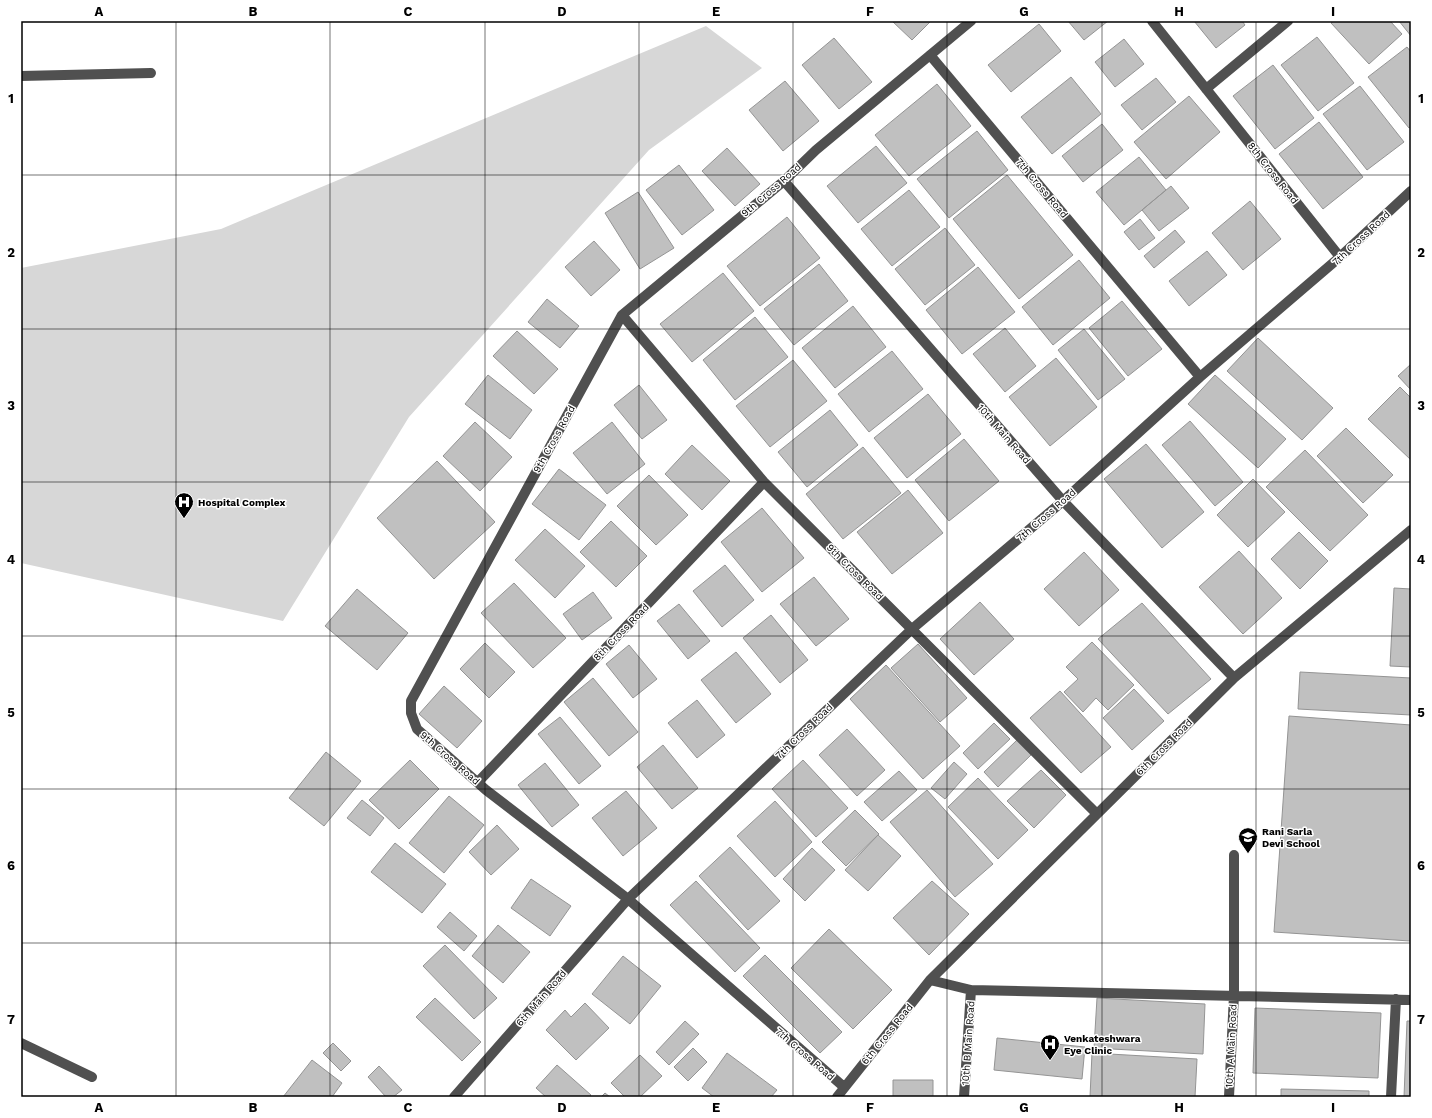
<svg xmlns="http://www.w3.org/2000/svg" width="1432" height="1118" font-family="'Work Sans',sans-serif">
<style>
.green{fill:#d7d7d7}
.building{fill:#c0c0c0;stroke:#949494}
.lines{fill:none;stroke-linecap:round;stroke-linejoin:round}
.minor{stroke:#505050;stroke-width:10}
.grid{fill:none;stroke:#000;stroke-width:1;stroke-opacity:0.55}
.labels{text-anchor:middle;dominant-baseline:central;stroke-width:3;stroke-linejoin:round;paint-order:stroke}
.street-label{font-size:10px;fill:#000;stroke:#fff}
.poi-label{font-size:10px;font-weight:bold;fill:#000;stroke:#fff;text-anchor:start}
.neatline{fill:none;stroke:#000;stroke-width:1.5}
.grid-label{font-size:13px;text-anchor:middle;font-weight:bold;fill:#000}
</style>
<rect width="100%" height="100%" fill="#fff"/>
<path class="green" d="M 706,26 L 762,68 L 649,150 L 409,417 L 283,621 L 21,563 L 21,268 L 221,229 Z"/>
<path class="building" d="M 892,21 L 931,21 L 912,40 Z
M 1068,21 L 1108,21 L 1084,40 Z
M 1194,21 L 1242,21 L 1245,25 L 1216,48 Z
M 1334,21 L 1390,21 L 1402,34 L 1369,64 L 1331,23 Z
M 1399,21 L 1411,21 L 1411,36 Z
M 1039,24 L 1061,51 L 1011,92 L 988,65 Z
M 1317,37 L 1354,83 L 1318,111 L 1281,65 Z
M 834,38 L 872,82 L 839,109 L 802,65 Z
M 1124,39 L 1144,64 L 1115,87 L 1095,62 Z
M 1407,47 L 1411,52 L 1411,127 L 1409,128 L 1368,77 Z
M 1273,65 L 1314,118 L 1275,149 L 1233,96 Z
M 1071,77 L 1101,114 L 1052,154 L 1021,117 Z
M 1156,78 L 1176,102 L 1142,130 L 1121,105 Z
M 785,81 L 819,121 L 783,151 L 749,110 Z
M 937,84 L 971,126 L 909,176 L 875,135 Z
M 1360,86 L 1404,142 L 1367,170 L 1323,114 Z
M 1189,96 L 1220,132 L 1166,179 L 1134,142 Z
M 1319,122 L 1363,177 L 1323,209 L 1279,154 Z
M 1102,124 L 1123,150 L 1083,182 L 1062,156 Z
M 977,131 L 1008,170 L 949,218 L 917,179 Z
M 876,146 L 907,183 L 858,223 L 827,186 Z
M 727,148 L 760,184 L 735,206 L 702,171 Z
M 1139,157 L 1166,190 L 1124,225 L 1096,192 Z
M 679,165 L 714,210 L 682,235 L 646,190 Z
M 1007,175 L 1073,255 L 1019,299 L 953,219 Z
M 1171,186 L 1189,208 L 1159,231 L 1142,210 Z
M 909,190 L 940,227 L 892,266 L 861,229 Z
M 638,192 L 674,248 L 640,269 L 605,213 Z
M 1250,201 L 1281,239 L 1243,270 L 1212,233 Z
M 787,217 L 820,258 L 760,306 L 727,266 Z
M 1140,219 L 1155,238 L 1139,250 L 1124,232 Z
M 945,228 L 975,265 L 925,305 L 895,269 Z
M 1175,230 L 1185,242 L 1154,268 L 1144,256 Z
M 594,241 L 620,270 L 591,296 L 565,267 Z
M 1207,251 L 1227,275 L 1189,306 L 1169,281 Z
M 1079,260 L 1110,298 L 1053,345 L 1022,307 Z
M 819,264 L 848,301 L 794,345 L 764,309 Z
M 978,267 L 1015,312 L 962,354 L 926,310 Z
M 723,273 L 754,311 L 692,362 L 660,324 Z
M 547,299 L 579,326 L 560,348 L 528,322 Z
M 1122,301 L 1162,349 L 1128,376 L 1089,328 Z
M 853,306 L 886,347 L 835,388 L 802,348 Z
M 755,317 L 788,357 L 735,400 L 703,360 Z
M 1005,328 L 1036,366 L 1005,392 L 973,354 Z
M 1084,329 L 1125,379 L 1098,400 L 1058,350 Z
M 517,331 L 558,369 L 534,394 L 493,356 Z
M 1258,338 L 1333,408 L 1302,440 L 1227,371 Z
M 892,351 L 923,389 L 869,432 L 838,394 Z
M 1056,358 L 1097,407 L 1050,446 L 1009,397 Z
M 793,360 L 827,401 L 770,447 L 736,406 Z
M 1411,364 L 1411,390 L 1398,376 Z
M 488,375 L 532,410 L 510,439 L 465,404 Z
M 1215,375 L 1286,439 L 1258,468 L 1188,404 Z
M 639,385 L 667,420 L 642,439 L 614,405 Z
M 1400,387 L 1411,398 L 1411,460 L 1368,419 Z
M 928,394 L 961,434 L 907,478 L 874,438 Z
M 830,410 L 858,445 L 807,487 L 778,452 Z
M 1190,421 L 1243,482 L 1215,506 L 1162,445 Z
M 475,422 L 512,457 L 480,491 L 443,456 Z
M 612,422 L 645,464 L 607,494 L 573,453 Z
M 1346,428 L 1393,475 L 1363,503 L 1317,456 Z
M 964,439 L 999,481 L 949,521 L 915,480 Z
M 1146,444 L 1204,512 L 1162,548 L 1104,479 Z
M 692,445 L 730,481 L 702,510 L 665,474 Z
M 863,447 L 901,493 L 843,539 L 806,494 Z
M 1305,450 L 1368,515 L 1330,551 L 1266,487 Z
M 437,461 L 495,522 L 434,579 L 377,518 Z
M 559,469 L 606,505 L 579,540 L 532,504 Z
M 649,475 L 688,515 L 656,545 L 617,506 Z
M 1253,479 L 1285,512 L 1248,547 L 1217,515 Z
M 908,490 L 943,533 L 892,574 L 857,532 Z
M 762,508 L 804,558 L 762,592 L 721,542 Z
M 611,521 L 647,556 L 616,587 L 580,552 Z
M 545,529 L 585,566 L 555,598 L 515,560 Z
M 1299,532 L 1328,561 L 1300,589 L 1271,559 Z
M 1239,551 L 1282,598 L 1243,634 L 1199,587 Z
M 1084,552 L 1119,590 L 1079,626 L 1044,589 Z
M 725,565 L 754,600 L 722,627 L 693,591 Z
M 814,577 L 849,619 L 816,646 L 780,604 Z
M 514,583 L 566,638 L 533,668 L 481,613 Z
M 1394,588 L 1411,589 L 1411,667 L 1390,666 Z
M 357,589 L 408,633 L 377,670 L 325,626 Z
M 593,592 L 612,618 L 582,640 L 563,614 Z
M 980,602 L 1014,639 L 974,675 L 940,639 Z
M 1142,603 L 1211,679 L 1168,714 L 1098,639 Z
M 679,604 L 710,641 L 688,659 L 657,621 Z
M 771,615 L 808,660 L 780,683 L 743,638 Z
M 1092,642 L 1134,685 L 1108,710 L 1096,698 L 1083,712 L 1064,692 L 1078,679 L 1066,667 Z
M 485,643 L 515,672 L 489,698 L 460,669 Z
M 918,644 L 967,698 L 940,722 L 891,668 Z
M 629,645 L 657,679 L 633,698 L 606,664 Z
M 736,652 L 771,694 L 736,723 L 701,680 Z
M 886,665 L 960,746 L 923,779 L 850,699 Z
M 1300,672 L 1411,678 L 1411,715 L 1298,709 Z
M 593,678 L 638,732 L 609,756 L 564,702 Z
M 444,686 L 482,721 L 457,748 L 419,714 Z
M 1134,689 L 1164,721 L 1132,750 L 1103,718 Z
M 1060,691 L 1111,747 L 1081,773 L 1030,718 Z
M 697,700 L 725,735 L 697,758 L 668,723 Z
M 1289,716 L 1411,725 L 1410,941 L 1274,932 Z
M 560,717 L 601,766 L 579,784 L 538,734 Z
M 994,723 L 1010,739 L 978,769 L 963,753 Z
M 847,729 L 885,770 L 857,796 L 819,755 Z
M 1017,740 L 1031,755 L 998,787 L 984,772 Z
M 663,745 L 698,788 L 672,809 L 637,767 Z
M 326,752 L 361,781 L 324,826 L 289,798 Z
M 410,760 L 439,789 L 399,829 L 369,800 Z
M 803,760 L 848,808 L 816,837 L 772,789 Z
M 954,762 L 967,774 L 945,799 L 931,788 Z
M 545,763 L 579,805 L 552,827 L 518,785 Z
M 1041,770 L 1066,795 L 1034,828 L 1007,801 Z
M 899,771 L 917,790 L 882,821 L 864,802 Z
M 978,778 L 1028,830 L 998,859 L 948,807 Z
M 927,790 L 993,864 L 955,897 L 890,822 Z
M 626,791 L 657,828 L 623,856 L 592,818 Z
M 449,796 L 484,825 L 444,873 L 409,843 Z
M 362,800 L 384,818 L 370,836 L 347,818 Z
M 775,801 L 812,842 L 775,877 L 737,836 Z
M 855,810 L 879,834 L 846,866 L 822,842 Z
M 497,825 L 519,849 L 491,875 L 469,852 Z
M 878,835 L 901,856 L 868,891 L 845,870 Z
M 395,843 L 446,884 L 422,913 L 371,872 Z
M 730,847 L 780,901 L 748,930 L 699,876 Z
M 812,848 L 835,870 L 805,901 L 783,879 Z
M 531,879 L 571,906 L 550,936 L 511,908 Z
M 696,881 L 760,948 L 735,972 L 670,905 Z
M 932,881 L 969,914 L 929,955 L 893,918 Z
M 450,912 L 477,936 L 464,951 L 437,927 Z
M 498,925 L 530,952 L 503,983 L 472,956 Z
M 829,929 L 892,990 L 853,1029 L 791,968 Z
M 445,945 L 497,998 L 474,1019 L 423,966 Z
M 765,955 L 842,1032 L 820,1053 L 743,976 Z
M 623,956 L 661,986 L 630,1024 L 592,994 Z
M 435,998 L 481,1042 L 462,1061 L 416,1017 Z
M 1097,998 L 1205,1004 L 1203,1054 L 1094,1048 Z
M 585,1003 L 609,1028 L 576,1060 L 546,1030 L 565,1010 L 571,1017 Z
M 1255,1008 L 1381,1013 L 1378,1078 L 1253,1073 Z
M 685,1021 L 699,1034 L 669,1065 L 656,1052 Z
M 1407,1021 L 1411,1021 L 1411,1097 L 1404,1097 Z
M 997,1038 L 1085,1047 L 1082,1079 L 994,1070 Z
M 333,1043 L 351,1061 L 341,1071 L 323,1053 Z
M 693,1048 L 707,1062 L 688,1081 L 674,1067 Z
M 727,1053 L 777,1090 L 771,1097 L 714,1097 L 702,1088 Z
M 1092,1053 L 1197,1059 L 1195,1097 L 1090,1097 Z
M 640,1055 L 662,1076 L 640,1097 L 625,1097 L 611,1083 Z
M 312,1060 L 342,1083 L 332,1097 L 283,1097 Z
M 557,1065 L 591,1095 L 589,1097 L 546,1097 L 536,1088 Z
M 379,1066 L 402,1090 L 393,1097 L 386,1097 L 368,1077 Z
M 893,1080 L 933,1080 L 933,1097 L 893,1097 Z
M 1281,1089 L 1369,1091 L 1369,1097 L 1281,1097 Z
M 605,1093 L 610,1097 L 601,1097 Z"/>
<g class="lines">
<path class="minor" d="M 1152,21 L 1340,257
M 930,55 L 1200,377
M 21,76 L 151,73
M 1206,89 L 1288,21
M 784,181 L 1063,501 L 1234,678
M 622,315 L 764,482 L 1097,814
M 478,782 L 764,482
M 930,980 L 971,990 L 1411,1000
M 21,1043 L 92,1077
M 844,1087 L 628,899 L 912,629 L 1063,501 L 1200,377 L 1340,257 L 1411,191
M 454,1097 L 628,899 L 486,790 L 417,729 L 411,713 L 411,701 L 622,315 L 784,181 L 816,150 L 971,21
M 837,1097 L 930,980 L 1234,678 L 1411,530
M 964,1097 L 971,990
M 1229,1097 L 1234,995 L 1234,855
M 1391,1097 L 1396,999"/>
</g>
<path class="grid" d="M 176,21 L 176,1097M 330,21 L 330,1097M 485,21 L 485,1097M 639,21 L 639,1097M 793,21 L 793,1097M 947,21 L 947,1097M 1102,21 L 1102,1097M 1256,21 L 1256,1097M 21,175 L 1411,175M 21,329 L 1411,329M 21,482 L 1411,482M 21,636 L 1411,636M 21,789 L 1411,789M 21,943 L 1411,943"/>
<defs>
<g id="hospital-pin" transform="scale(1)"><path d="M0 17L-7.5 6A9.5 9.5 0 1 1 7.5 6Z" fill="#000" stroke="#fff"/><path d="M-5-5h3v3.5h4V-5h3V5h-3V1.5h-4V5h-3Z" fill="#fff"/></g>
<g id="school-pin" transform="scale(1)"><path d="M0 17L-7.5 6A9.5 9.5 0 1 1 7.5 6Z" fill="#000" stroke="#fff"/><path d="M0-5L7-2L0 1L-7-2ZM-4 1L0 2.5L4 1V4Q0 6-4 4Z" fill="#fff"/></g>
</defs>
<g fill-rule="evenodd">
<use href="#hospital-pin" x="184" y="502"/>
<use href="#school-pin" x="1248" y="837"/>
<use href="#hospital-pin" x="1050" y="1044"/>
</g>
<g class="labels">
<g class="street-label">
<text transform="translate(1273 173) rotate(52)">8th Cross Road</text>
<text transform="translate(1042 188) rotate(50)">7th Cross Road</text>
<text transform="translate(771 190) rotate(-41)">9th Cross Road</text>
<text transform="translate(1361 238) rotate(-43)">7th Cross Road</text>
<text transform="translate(1004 434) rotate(49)">10th Main Road</text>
<text transform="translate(554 439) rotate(-61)">9th Cross Road</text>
<text transform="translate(1046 515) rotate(-41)">7th Cross Road</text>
<text transform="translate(855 572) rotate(45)">9th Cross Road</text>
<text transform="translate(621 632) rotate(-46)">8th Cross Road</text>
<text transform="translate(804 731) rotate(-44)">7th Cross Road</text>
<text transform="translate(1164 747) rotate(-45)">6th Cross Road</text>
<text transform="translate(450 758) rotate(41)">9th Cross Road</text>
<text transform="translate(541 998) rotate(-49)">6th Main Road</text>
<text transform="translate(887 1034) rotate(-51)">6th Cross Road</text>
<text transform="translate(968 1043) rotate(-86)">10th B Main Road</text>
<text transform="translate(1231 1046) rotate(-87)">10th A Main Road</text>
<text transform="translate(805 1054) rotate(41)">7th Cross Road</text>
</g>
<g class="poi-label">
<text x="198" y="502">Hospital Complex</text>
<text x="1262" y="831">Rani Sarla<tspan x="1262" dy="12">Devi School</tspan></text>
<text x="1064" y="1038">Venkateshwara<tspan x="1064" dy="12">Eye Clinic</tspan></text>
</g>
</g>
<rect width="1432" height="1118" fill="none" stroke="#ffffff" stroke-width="44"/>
<rect x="22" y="22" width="1388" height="1074" class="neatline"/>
<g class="grid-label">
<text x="99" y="16">A</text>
<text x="253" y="16">B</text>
<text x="408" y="16">C</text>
<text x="562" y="16">D</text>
<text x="716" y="16">E</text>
<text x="870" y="16">F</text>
<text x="1024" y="16">G</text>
<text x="1179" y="16">H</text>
<text x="1333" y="16">I</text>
<text x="11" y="103">1</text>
<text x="1421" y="103">1</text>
<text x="11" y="257">2</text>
<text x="1421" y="257">2</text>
<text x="11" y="410">3</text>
<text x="1421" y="410">3</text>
<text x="11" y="564">4</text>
<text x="1421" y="564">4</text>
<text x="11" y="717">5</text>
<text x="1421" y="717">5</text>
<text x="11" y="870">6</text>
<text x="1421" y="870">6</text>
<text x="11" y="1024">7</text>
<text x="1421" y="1024">7</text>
<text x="99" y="1112">A</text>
<text x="253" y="1112">B</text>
<text x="408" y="1112">C</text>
<text x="562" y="1112">D</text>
<text x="716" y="1112">E</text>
<text x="870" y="1112">F</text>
<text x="1024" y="1112">G</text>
<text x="1179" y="1112">H</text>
<text x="1333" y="1112">I</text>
</g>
</svg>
